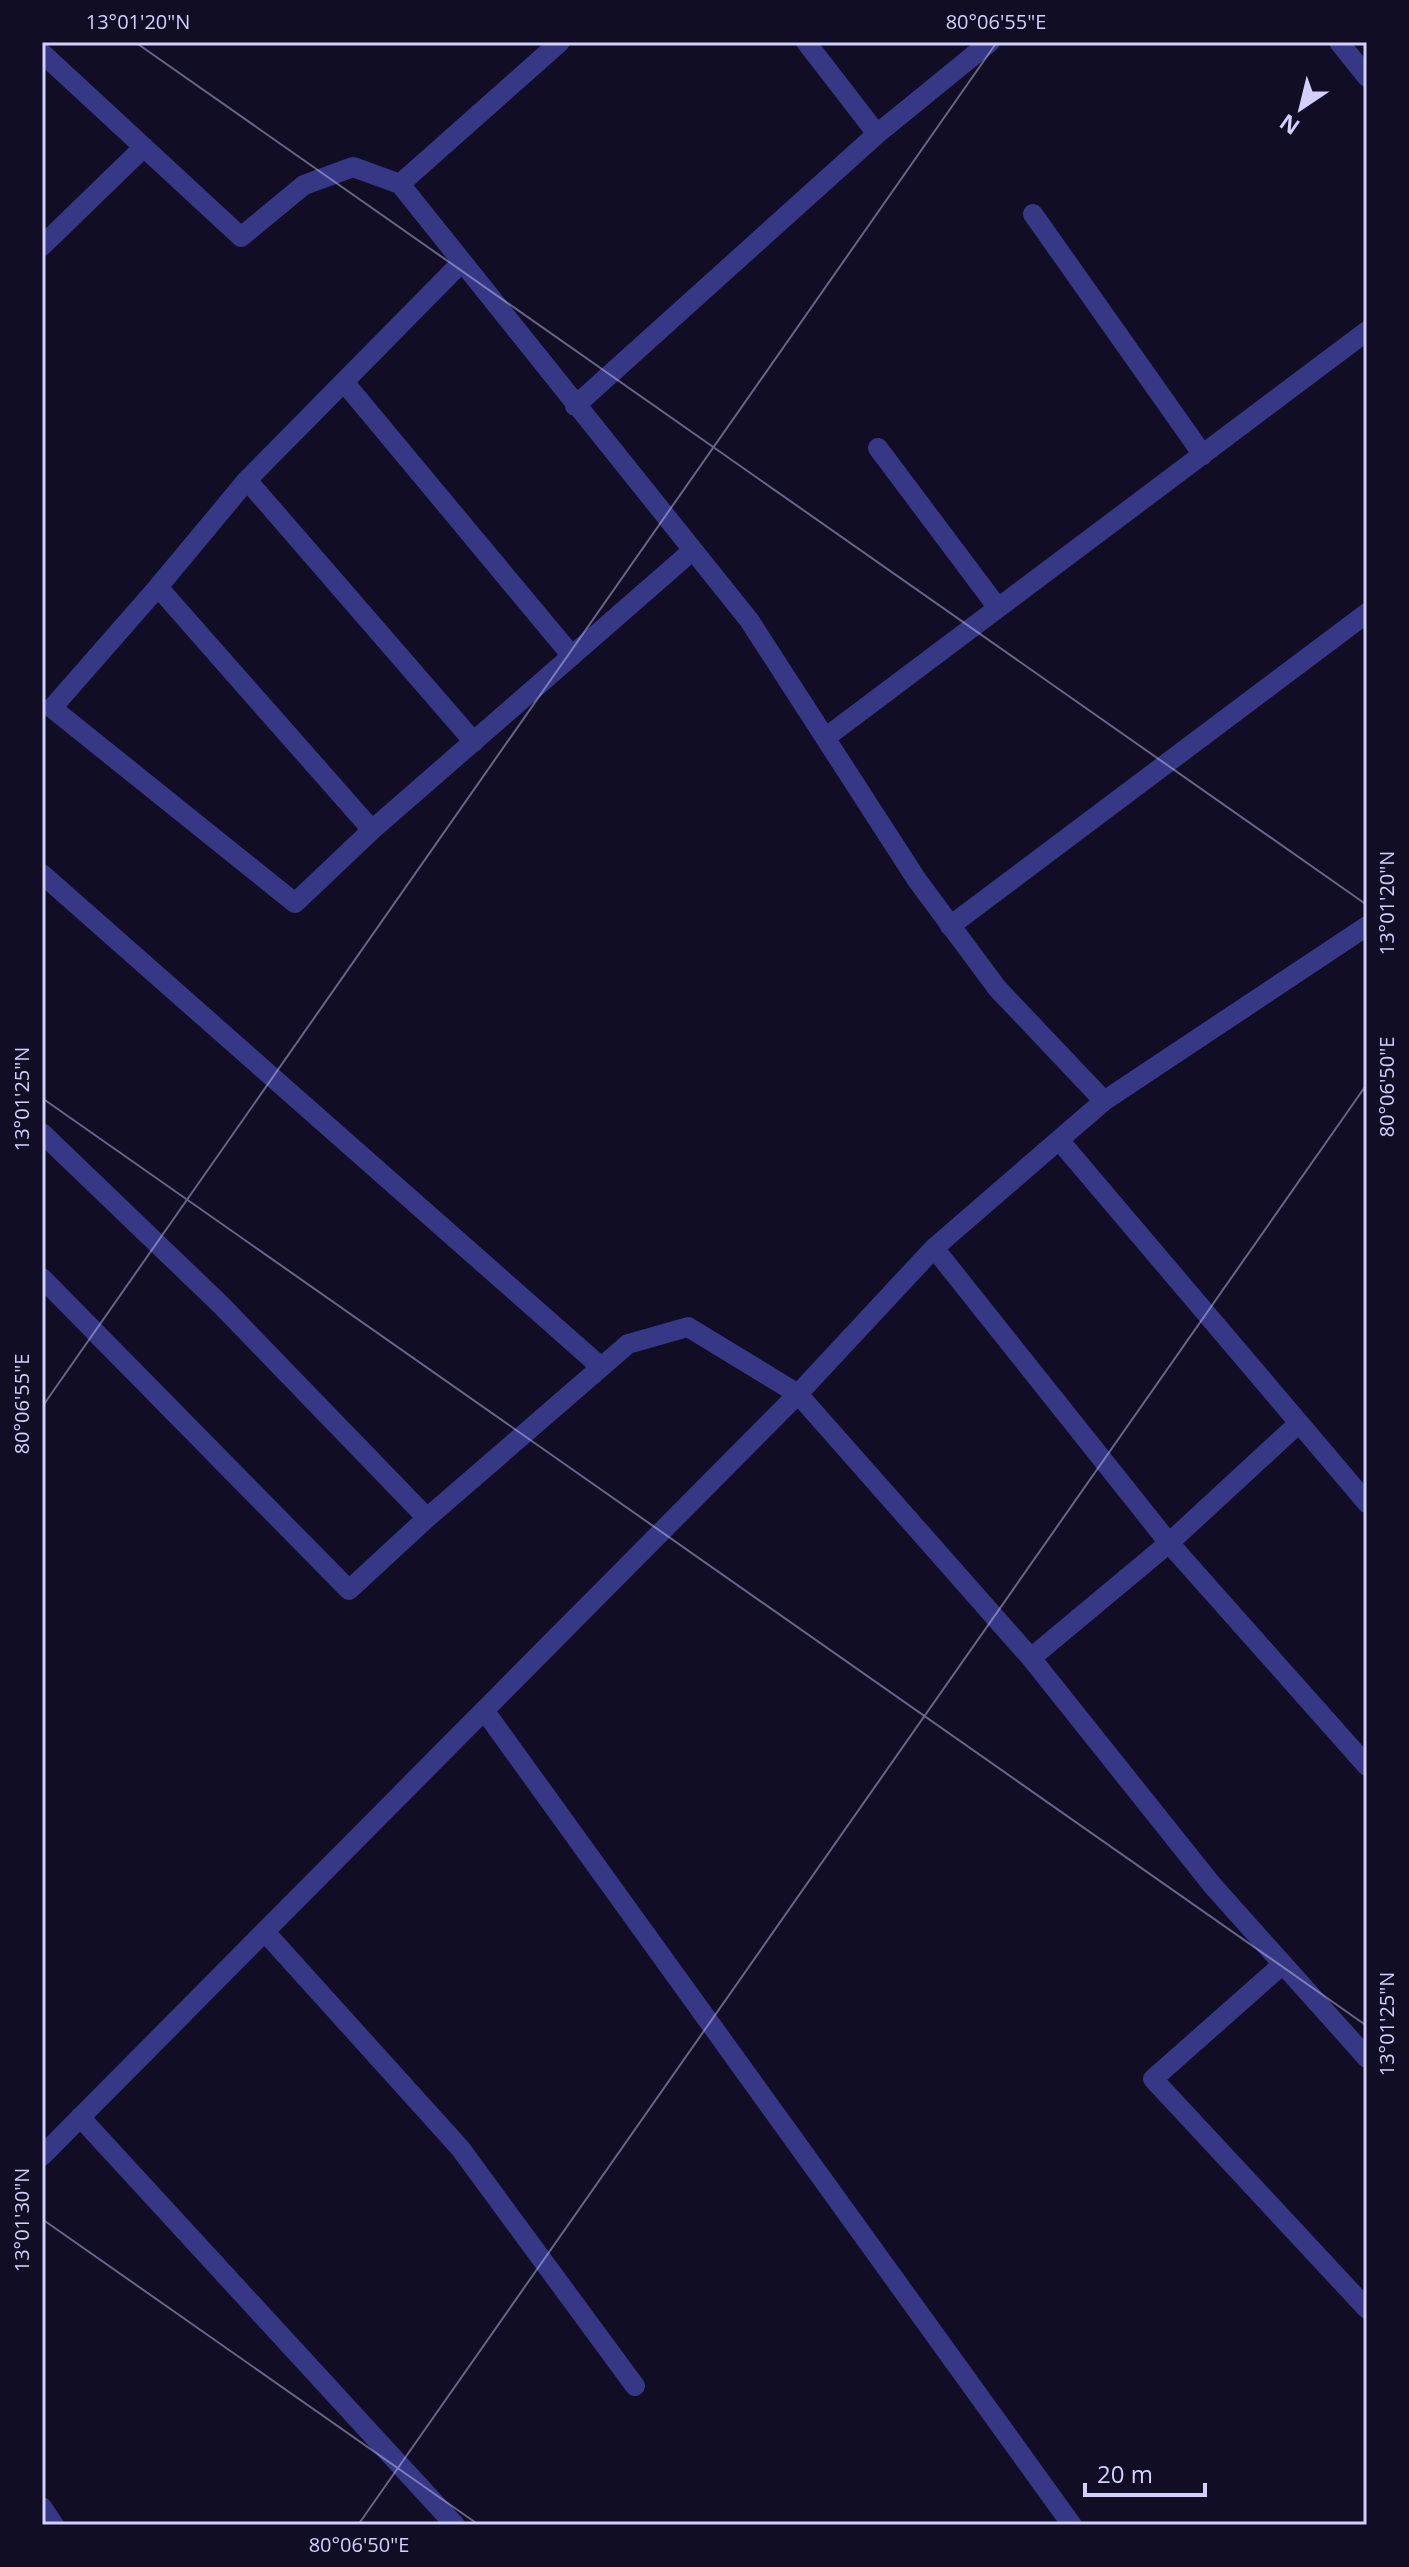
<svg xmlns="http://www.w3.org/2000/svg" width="1409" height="2567" font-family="'Open Sans',sans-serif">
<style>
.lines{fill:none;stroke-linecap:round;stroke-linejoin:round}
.minor{stroke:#363785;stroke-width:20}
.tertiary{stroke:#363785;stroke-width:20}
.ticks{fill:none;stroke:#d3d0ff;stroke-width:2;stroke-opacity:0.45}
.neatline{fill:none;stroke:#d3d0ff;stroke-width:3}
.ticks-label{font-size:20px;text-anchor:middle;fill:#d3d0ff}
</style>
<rect width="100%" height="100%" fill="#100d24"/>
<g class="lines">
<path class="minor" d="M 1339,42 L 1367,77
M 42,53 L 241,237 L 304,185 L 353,167 L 400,184 L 749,620 L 917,880 L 997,988 L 1104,1101
M 877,134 L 990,42
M 400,184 L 560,42
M 1033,214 L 1203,455
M 42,246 L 144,147
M 462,262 L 247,480 L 474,742
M 344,382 L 572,656
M 575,406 L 877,134 L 806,42
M 878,448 L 998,608
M 158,587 L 247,480
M 825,738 L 1367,331
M 372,830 L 158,587 L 52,708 L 295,903 L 372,830 L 692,551
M 42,874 L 601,1367
M 950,926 L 1367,613
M 42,1133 L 220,1304 L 427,1518
M 1059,1140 L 1367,1503
M 934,1248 L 1169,1543 L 1367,1766
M 42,1278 L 349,1590 L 427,1518 L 628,1344 L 688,1327 L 798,1394 L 1031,1658 L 1213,1886 L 1367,2058
M 1031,1658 L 1169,1543 L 1299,1423
M 484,1710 L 1072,2525
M 265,1932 L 460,2148 L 635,2386
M 1283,1964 L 1153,2079 L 1367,2309
M 80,2117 L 455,2525
M 42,2156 L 798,1394 L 934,1248 L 1104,1101 L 1367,926"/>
<path class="tertiary" d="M 42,2507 L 54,2525"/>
</g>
<path class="ticks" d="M 135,42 L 1367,905M 42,1098 L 1367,2026M 42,1407 L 997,42M 42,2219 L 479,2525M 358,2525 L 1367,1084"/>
<rect width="1409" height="2567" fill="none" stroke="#100d24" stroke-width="88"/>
<g transform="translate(1301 108) rotate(215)" stroke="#100d24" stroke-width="6" paint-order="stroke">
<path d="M0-6L14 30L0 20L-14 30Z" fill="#d3d0ff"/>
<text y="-12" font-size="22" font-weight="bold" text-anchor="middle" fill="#d3d0ff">N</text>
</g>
<path d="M1085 2483v12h120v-12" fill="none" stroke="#d3d0ff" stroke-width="4"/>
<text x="1097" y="2483" font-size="24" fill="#d3d0ff" stroke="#100d24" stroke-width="6" paint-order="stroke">20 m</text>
<rect x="44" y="44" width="1321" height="2479" class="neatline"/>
<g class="ticks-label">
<text x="138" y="29">13°01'20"N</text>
<text x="996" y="29">80°06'55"E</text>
<text transform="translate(1387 903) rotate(-90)" y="7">13°01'20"N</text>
<text transform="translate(1387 1087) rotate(-90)" y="7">80°06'50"E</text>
<text transform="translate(22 1099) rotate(-90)" y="7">13°01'25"N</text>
<text transform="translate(22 1404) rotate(-90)" y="7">80°06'55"E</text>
<text transform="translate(1387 2024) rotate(-90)" y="7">13°01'25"N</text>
<text transform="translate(22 2220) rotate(-90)" y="7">13°01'30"N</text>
<text x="359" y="2552">80°06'50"E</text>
</g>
</svg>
